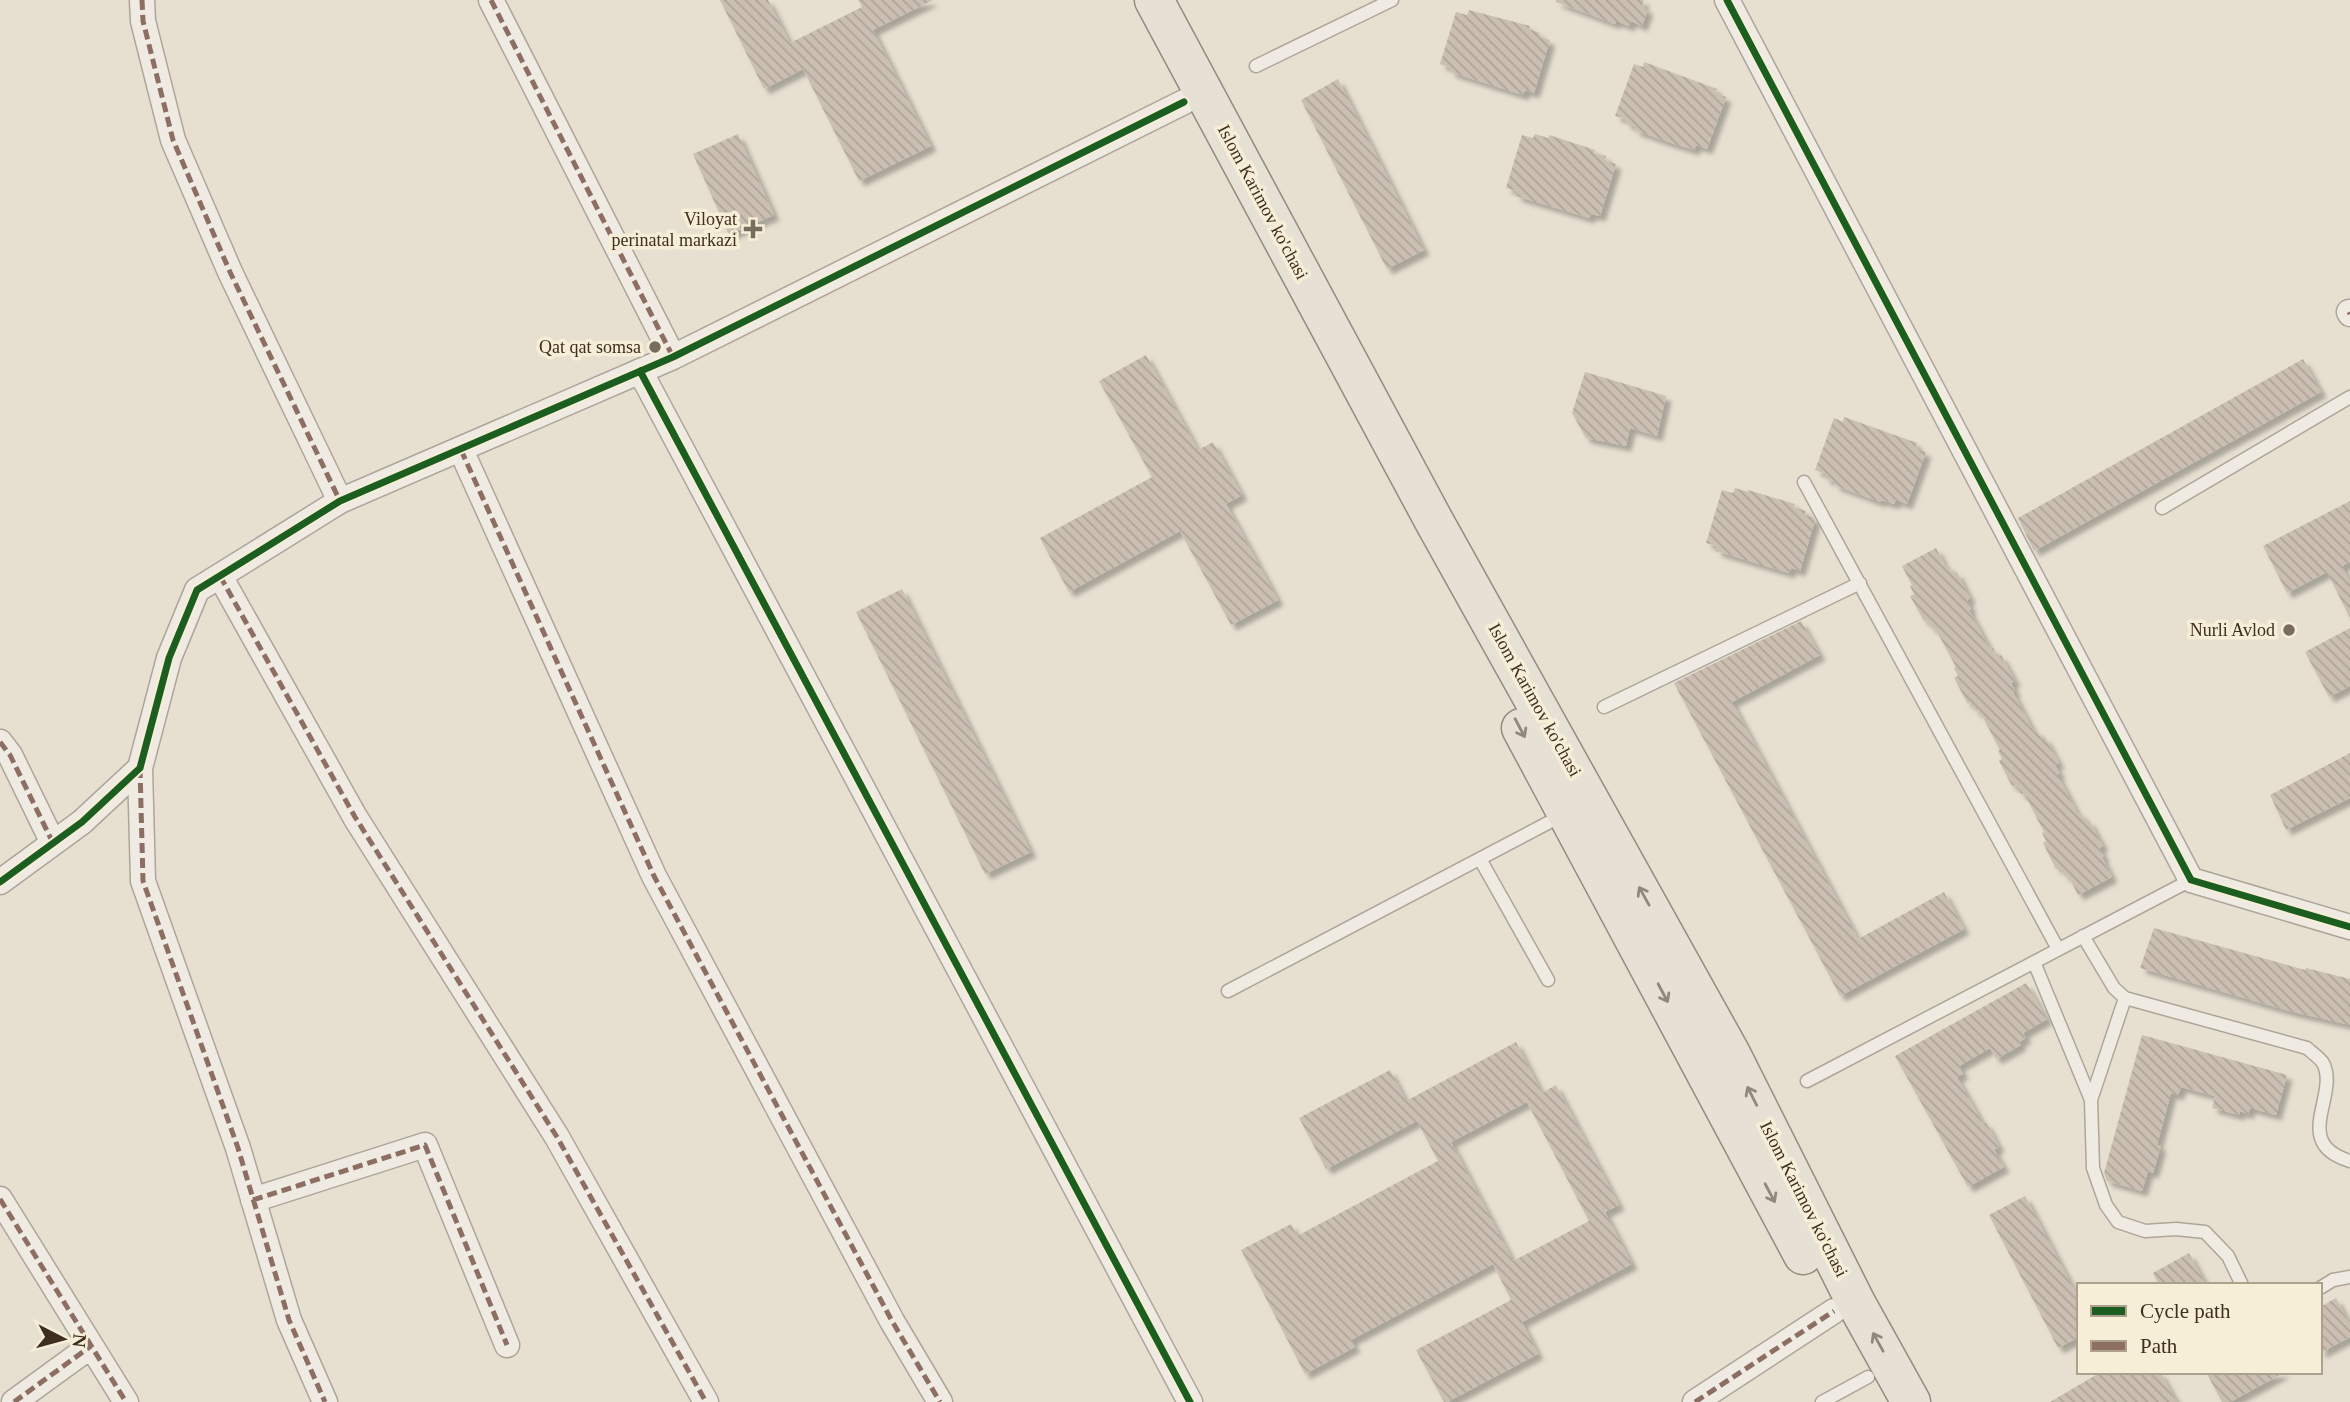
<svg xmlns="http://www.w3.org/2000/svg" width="2350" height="1402" font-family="Georgia,serif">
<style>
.building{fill:url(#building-back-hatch);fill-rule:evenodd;filter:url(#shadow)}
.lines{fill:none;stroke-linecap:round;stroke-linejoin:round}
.service-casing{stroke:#ada599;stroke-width:15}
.minor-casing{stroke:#ada599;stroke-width:27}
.primary-casing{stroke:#928b80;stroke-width:41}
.service{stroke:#efebe3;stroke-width:12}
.minor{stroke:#efebe3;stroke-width:24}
.primary{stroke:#e6e1d4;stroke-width:38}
.quiet{stroke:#8d6e63;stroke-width:5;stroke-dasharray:10 5;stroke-linecap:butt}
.cycleway-casing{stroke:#f7eed8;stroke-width:11}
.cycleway{stroke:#1b5e20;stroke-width:7}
.oneway{stroke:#92887a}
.poi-dot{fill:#786c5e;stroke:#f7eed8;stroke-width:2.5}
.labels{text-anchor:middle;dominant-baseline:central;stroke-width:7;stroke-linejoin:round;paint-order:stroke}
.street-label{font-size:18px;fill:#3d2e20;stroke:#f7eed8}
.poi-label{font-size:18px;fill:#3d2e20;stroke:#f7eed8;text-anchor:end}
</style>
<defs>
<pattern id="building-back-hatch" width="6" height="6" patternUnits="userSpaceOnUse" patternTransform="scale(1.75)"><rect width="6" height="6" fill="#cbbfb2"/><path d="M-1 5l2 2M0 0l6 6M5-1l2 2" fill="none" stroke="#afa499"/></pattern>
<filter id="shadow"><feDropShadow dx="5.5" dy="5.5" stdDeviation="2" flood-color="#0004"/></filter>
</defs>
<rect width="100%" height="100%" fill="#e7e0d1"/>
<path class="building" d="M 720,0 L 768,0 L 790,43 L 862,7 L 858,0 L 933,0 L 873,30 L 931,146 L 859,181 L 803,69 L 764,89 Z
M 1556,0 L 1644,0 L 1642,7 L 1648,9 L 1642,26 L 1631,21 L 1629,26 L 1616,21 L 1615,24 L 1556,2 Z
M 1469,10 L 1530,26 L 1529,29 L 1540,33 L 1539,37 L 1550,40 L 1534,93 L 1525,90 L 1523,95 L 1450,72 L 1451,68 L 1440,64 L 1456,12 L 1467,15 Z
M 1644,62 L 1717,89 L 1715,93 L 1726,97 L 1707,149 L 1696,145 L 1694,150 L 1668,142 L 1634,130 L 1636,127 L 1625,123 L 1626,119 L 1615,116 L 1634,64 L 1643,67 Z
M 1338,79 L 1424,250 L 1387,269 L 1301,100 Z
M 738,134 L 774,215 L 729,235 L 693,154 Z
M 1535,134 L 1548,138 L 1549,135 L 1595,150 L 1594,153 L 1606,156 L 1605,160 L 1616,164 L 1600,216 L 1591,214 L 1589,218 L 1516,196 L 1517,191 L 1506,188 L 1522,135 L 1533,138 Z
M 1146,355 L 1198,450 L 1213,442 L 1242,495 L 1226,504 L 1278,600 L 1231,625 L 1180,531 L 1069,592 L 1040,538 L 1152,477 L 1099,381 Z
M 2303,359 L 2321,392 L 2034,551 L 2018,518 Z
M 1585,372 L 1666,396 L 1657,436 L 1630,428 L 1626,446 L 1586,438 L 1572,413 Z
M 1844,417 L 1917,443 L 1915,448 L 1926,452 L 1907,504 L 1896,500 L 1894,504 L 1881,500 L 1880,502 L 1834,485 L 1836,482 L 1824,478 L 1826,474 L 1815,470 L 1834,418 L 1843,422 Z
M 1735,488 L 1748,492 L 1748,490 L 1795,504 L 1794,507 L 1806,511 L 1804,515 L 1813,517 L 1815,520 L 1800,571 L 1791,568 L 1789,573 L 1716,551 L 1717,546 L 1706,543 L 1722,490 L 1733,493 Z
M 2350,501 L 2350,562 L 2342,566 L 2350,582 L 2350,618 L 2327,572 L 2287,593 L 2263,546 Z
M 1936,548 L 1946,567 L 1948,565 L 1953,574 L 1957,572 L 1970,598 L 1967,600 L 1971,609 L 1969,610 L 1990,649 L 1993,648 L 1997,657 L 2001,655 L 2015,681 L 2011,683 L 2015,691 L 2013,692 L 2034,732 L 2037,730 L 2041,739 L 2045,737 L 2059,763 L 2055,765 L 2060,774 L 2057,774 L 2078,814 L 2081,813 L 2085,822 L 2089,820 L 2103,846 L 2099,848 L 2104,856 L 2102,857 L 2112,877 L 2078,895 L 2068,875 L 2065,877 L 2060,867 L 2056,869 L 2043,843 L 2046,841 L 2042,833 L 2044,832 L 2024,793 L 2021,794 L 2016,785 L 2012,786 L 1999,761 L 2002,759 L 1998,751 L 2000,750 L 1979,710 L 1976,712 L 1971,702 L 1968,704 L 1954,678 L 1958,676 L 1954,668 L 1956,667 L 1935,628 L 1932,629 L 1927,620 L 1924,621 L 1910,596 L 1914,594 L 1910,586 L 1912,585 L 1902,566 Z
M 902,589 L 1031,852 L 985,874 L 856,612 Z
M 1801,621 L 1820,655 L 1732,702 L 1858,939 L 1944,892 L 1964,929 L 1840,996 L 1674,683 Z
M 2350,628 L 2350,686 L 2329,697 L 2305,652 Z
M 2350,753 L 2350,798 L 2286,830 L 2270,795 Z
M 2154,928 L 2305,970 L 2306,968 L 2350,979 L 2350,1025 L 2293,1012 L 2140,968 Z
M 2026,983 L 2047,1019 L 2023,1033 L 2026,1038 L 2019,1042 L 2021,1045 L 1996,1059 L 1990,1048 L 1959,1066 L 1963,1074 L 1957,1077 L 1983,1124 L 1986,1122 L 1999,1147 L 1994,1150 L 2004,1167 L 1968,1187 L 1895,1056 Z
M 2142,1035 L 2287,1075 L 2276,1115 L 2250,1108 L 2248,1114 L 2240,1111 L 2239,1115 L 2212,1108 L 2215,1096 L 2181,1087 L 2178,1095 L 2171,1093 L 2157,1145 L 2161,1146 L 2153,1173 L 2148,1171 L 2142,1191 L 2107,1181 L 2104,1173 Z
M 1516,1042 L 1542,1093 L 1556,1085 L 1619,1205 L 1605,1212 L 1632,1264 L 1522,1322 L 1538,1354 L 1447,1402 L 1444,1402 L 1416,1350 L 1511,1300 L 1493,1264 L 1351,1340 L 1355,1347 L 1305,1374 L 1241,1250 L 1291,1224 L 1297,1236 L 1438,1161 L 1417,1121 L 1326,1169 L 1299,1118 L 1390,1070 L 1406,1101 ZM 1527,1102 L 1589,1221 L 1513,1261 L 1451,1142 Z
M 2025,1196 L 2079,1299 L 2079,1337 L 2058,1348 L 1989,1215 Z
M 2189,1253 L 2206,1285 L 2159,1285 L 2153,1273 Z
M 2336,1298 L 2350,1325 L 2350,1337 L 2320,1353 L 2320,1307 Z
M 2101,1372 L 2160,1372 L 2177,1402 L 2050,1402 Z
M 2206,1372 L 2285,1372 L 2230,1402 L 2222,1402 Z"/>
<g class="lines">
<g class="service-casing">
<path id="service" d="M 1256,66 L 1392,0
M 1804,482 L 2058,949
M 2162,508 L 2350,397
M 1604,707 L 1860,583
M 1480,859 L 1548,980
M 2083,936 L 2114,988 L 2125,998 L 2307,1048 C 2311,1052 2320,1058 2323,1063 C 2340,1095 2290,1143 2350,1161
M 2034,962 L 2091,1100 L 2093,1168 L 2106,1205 L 2118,1222 L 2145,1231 L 2176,1229 L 2205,1232 L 2228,1256 L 2242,1285
M 1228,991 L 1563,815
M 1807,1081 L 2191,880
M 2091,1100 L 2125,998
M 2320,1288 L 2333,1280 L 2350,1277
M 1822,1402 L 1868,1377"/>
</g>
<g class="minor-casing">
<path id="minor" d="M 142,0 L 143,21 L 173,140 L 230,272 L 340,501
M 491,0 L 673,357
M 1727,0 L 2191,880 L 2350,927
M 2349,312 L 2350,314
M 640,371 L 1190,1402
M 461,450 L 654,876 L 892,1321 L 940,1402
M 220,576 L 355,817 L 557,1137 L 706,1402
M 0,742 L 10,755 L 53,843
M 140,768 L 143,881 L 238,1148 L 289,1320 L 325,1402
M 0,882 L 82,822 L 140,768 L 169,658 L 197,590 L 340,501 L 673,357 L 1184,102
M 0,1199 L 126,1402
M 253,1200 L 425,1145 L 507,1345
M 14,1402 L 91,1346
M 1695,1402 L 1834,1311"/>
</g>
<g class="primary-casing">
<path id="primary" d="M 1154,0 L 1434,521 L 1731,1054 L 1856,1303 L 1911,1402
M 1521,728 L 1803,1255"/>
</g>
<use href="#service" class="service"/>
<use href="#minor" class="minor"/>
<use href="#primary" class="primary"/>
<path class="quiet" d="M 142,0 L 143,21 L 173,140 L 230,272 L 340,501
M 491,0 L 673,357
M 2349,312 L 2350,314
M 461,450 L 654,876 L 892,1321 L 940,1402
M 220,576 L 355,817 L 557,1137 L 706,1402
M 0,742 L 10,755 L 53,843
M 140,768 L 143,881 L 238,1148 L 289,1320 L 325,1402
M 0,1199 L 126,1402
M 253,1200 L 425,1145 L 507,1345
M 14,1402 L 91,1346
M 1695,1402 L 1834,1311"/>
<g class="cycleway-casing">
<path id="cycleway" d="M 1727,0 L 2191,880 L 2350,927
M 640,371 L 1190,1402
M 0,882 L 82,822 L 140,768 L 169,658 L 197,590 L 340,501 L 673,357 L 1184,102"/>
</g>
<use href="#cycleway" class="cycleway"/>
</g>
<defs><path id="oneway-shaft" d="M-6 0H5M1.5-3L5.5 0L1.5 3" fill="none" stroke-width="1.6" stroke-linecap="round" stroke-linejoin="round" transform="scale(1.75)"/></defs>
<g class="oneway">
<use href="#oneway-shaft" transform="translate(1520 728) rotate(62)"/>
<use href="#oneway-shaft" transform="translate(1644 896) rotate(-119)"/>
<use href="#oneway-shaft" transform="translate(1663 993) rotate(62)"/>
<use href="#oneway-shaft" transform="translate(1752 1096) rotate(-117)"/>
<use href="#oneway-shaft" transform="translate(1770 1193) rotate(62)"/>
<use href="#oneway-shaft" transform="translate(1878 1342) rotate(-119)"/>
</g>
<g class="poi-dot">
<path d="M749.5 218.5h7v7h7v7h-7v7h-7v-7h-7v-7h7z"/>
<circle cx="655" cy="347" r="7"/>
<circle cx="2289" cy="630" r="7"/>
</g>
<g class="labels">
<g class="street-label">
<text transform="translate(1263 202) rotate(62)">Islom Karimov ko'chasi</text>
<text transform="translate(1535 700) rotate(61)">Islom Karimov ko'chasi</text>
<text transform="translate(1804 1199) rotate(63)">Islom Karimov ko'chasi</text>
</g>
<g class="poi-label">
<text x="737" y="219">Viloyat<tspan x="737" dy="21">perinatal markazi</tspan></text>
<text x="641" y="347">Qat qat somsa</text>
<text x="2275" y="630">Nurli Avlod</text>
</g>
</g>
<rect x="2077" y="1283" width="245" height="91" fill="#f7eed8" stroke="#ada18e" stroke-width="2"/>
<rect x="2091" y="1306" width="35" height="10" fill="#1b5e20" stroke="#ada18e" stroke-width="2"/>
<text x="2140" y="1318" font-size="21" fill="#3d2e20">Cycle path</text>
<rect x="2091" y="1341" width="35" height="10" fill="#8d6e63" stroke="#ada18e" stroke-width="2"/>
<text x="2140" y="1353" font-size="21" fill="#3d2e20">Path</text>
<g transform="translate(63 1339) rotate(96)" stroke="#f7eed8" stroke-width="5" paint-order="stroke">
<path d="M0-5L12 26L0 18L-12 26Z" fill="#3d2e20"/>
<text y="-10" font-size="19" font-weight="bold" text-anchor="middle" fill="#3d2e20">N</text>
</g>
</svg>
